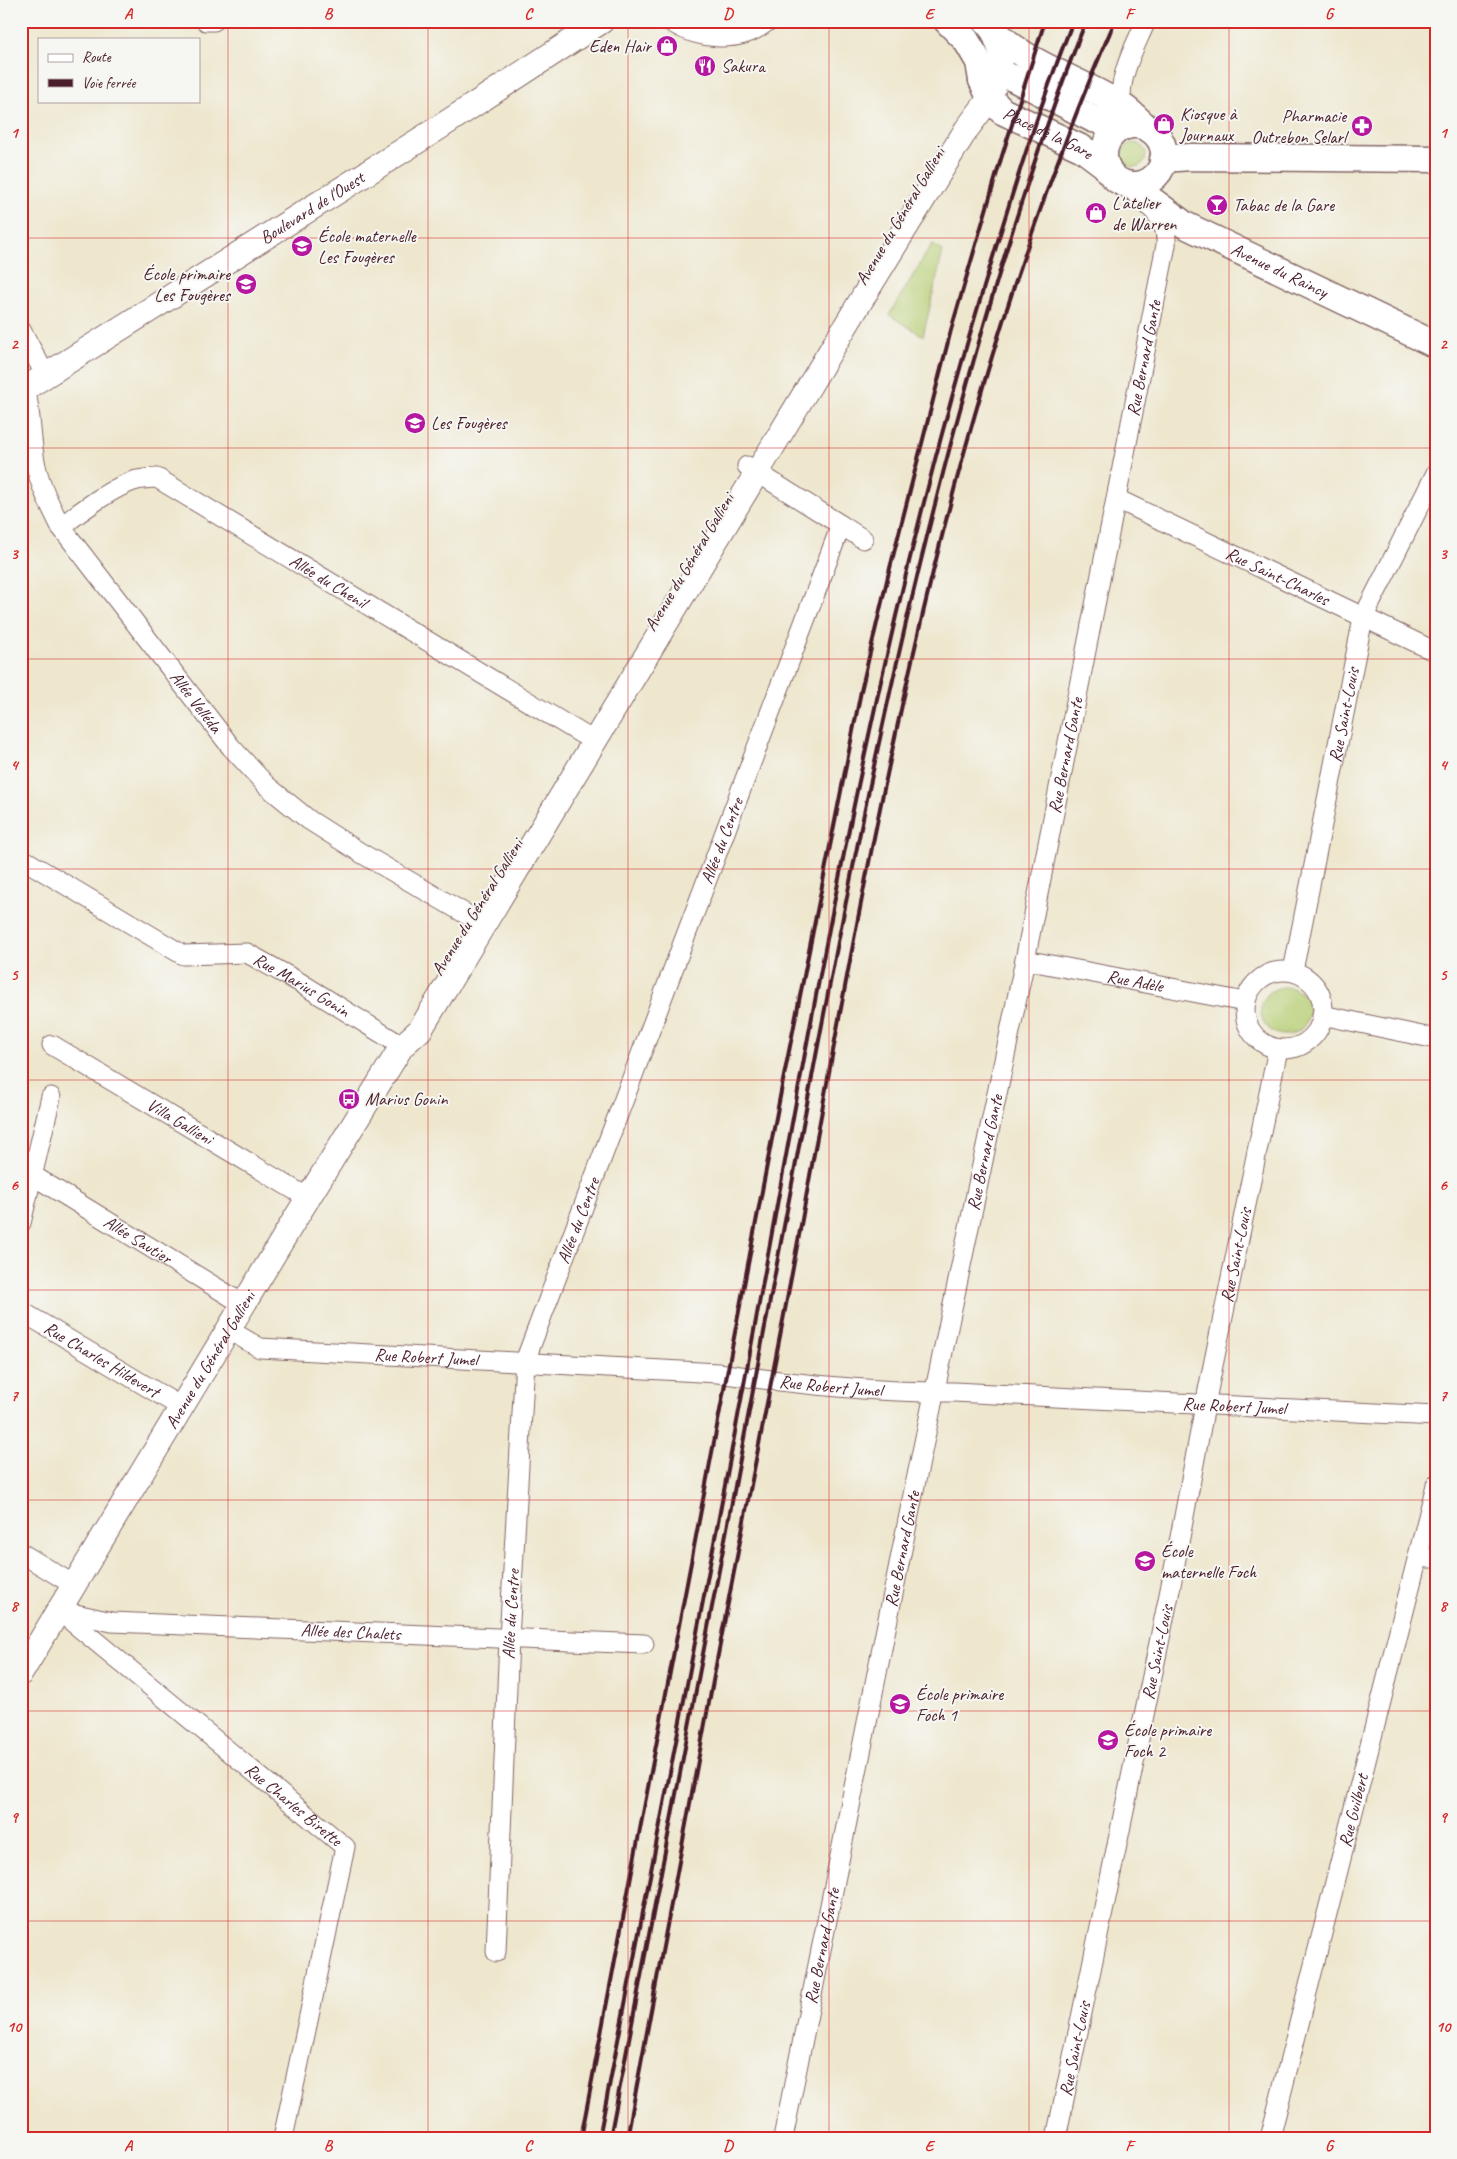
<svg xmlns="http://www.w3.org/2000/svg" width="1457" height="2159" font-family="Caveat,sans-serif">
<style>
.green{fill:#b5cd71;stroke:#80764e}
.lines{fill:none;stroke-linecap:round;stroke-linejoin:round}
.minor-casing{stroke:#836564;stroke-width:21}
.tertiary-casing{stroke:#836564;stroke-width:26}
.secondary-casing{stroke:#836564;stroke-width:29}
.minor{stroke:#fff;stroke-width:19}
.tertiary{stroke:#fff;stroke-width:24}
.secondary{stroke:#fff;stroke-width:26}
.rail{stroke:#4a1f2b;stroke-width:4}
.grid{fill:none;stroke:#d62828;stroke-width:1;stroke-opacity:0.55}
.labels{text-anchor:middle;dominant-baseline:central;stroke-width:4;stroke-linejoin:round;paint-order:stroke}
.poi-label{font-size:18px;fill:#4a1f2b;stroke:#f6f6f2;text-anchor:start}
.street-label{font-size:18px;fill:#4a1f2b;stroke:#f6f6f2}
.neatline{fill:none;stroke:#d62828;stroke-width:2}
.grid-label{font-size:16px;text-anchor:middle;font-weight:bold;fill:#d62828}
</style>
<rect width="100%" height="100%" fill="#f6f6f2"/>
<filter id="ink" filterUnits="userSpaceOnUse"><feTurbulence type="fractalNoise" baseFrequency=".02" numOctaves="2"/><feDisplacementMap in="SourceGraphic" scale="10" xChannelSelector="R" yChannelSelector="G"/><feConvolveMatrix kernelMatrix="1 2 1 2 8 2 1 2 1" color-interpolation-filters="sRGB"/></filter>
<filter id="wash" filterUnits="userSpaceOnUse"><feTurbulence type="fractalNoise" baseFrequency=".0096" numOctaves="4" result="noise"/><feDisplacementMap in="SourceGraphic" scale="20" xChannelSelector="R" yChannelSelector="G"/><feGaussianBlur stdDeviation="1.12" result="paint"/><feColorMatrix in="noise" values="0 0 0 0 0 0 0 0 0 0 0 0 0 0 0 0 0 1.4 0 .05"/><feComposite in="paint" operator="in"/></filter>
<g filter="url(#wash)">
<rect width="100%" height="100%" fill="#eee7ce"/>
<path class="green" d="M1122 155a12 12 0 1 1 24 0a12 12 0 1 1-24 0Z
M 932,244 L 943,251 L 923,336 L 889,315 Z
M1261 1011a24 24 0 1 1 48 0a24 24 0 1 1-48 0Z"/>
</g>
<g filter="url(#ink)">
<g class="lines">
<g class="minor-casing">
<g id="minor">
<path d="M 206,21 L 214,21"/>
<path d="M 1121,105 C 1119,74 1134,49 1146,21"/>
<path d="M 21,330 L 45,374"/>
<path id="s1" d="M 25,388 C 32,414 30,440 36,466 C 41,488 51,507 61,527 L 231,747 L 267,786 L 309,820 L 361,853 L 483,924"/>
<path id="s2" d="M 1117,499 L 1436,652"/>
<path d="M 841,525 L 863,539"/>
<path id="s3" d="M 61,527 C 79,512 114,486 137,480 C 143,479 150,478 157,478 L 595,742"/>
<path id="s4" d="M 21,858 L 183,955 L 247,953 L 299,982 L 402,1046"/>
<path id="s5" d="M 1025,960 L 1245,1002"/>
<path id="s6" d="M 1293,971 L 1363,618 L 1436,473"/>
<circle cx="1284" cy="1010" r="39"/>
<path d="M 1322,1015 L 1436,1039"/>
<path id="s7" d="M 52,1045 L 308,1198"/>
<path id="s8" d="M 32,1175 L 243,1304"/>
<path d="M 21,1223 L 51,1097"/>
<path id="s9" d="M 21,1311 L 181,1407"/>
<path id="s10" d="M 229,1330 L 260,1348 L 718,1373 C 796,1384 876,1393 954,1392 L 1436,1416"/>
<path d="M 21,1553 L 74,1585"/>
<path d="M 1418,1558 L 1436,1558"/>
<path id="s11" d="M 59,1611 L 345,1847 L 283,2138"/>
<path id="s12" d="M 62,1611 L 112,1622 L 644,1644"/>
<path id="s13" d="M 496,1952 L 509,1639 L 525,1361 L 841,525 L 747,466"/>
<path id="s14" d="M 783,2138 L 914,1490 L 1025,960 L 1166,245 C 1167,228 1161,217 1149,206"/>
<path id="s15" d="M 1056,2138 L 1170,1590 L 1208,1390 L 1278,1049"/>
<path id="s16" d="M 1270,2138 L 1436,1485"/>
</g>
</g>
<g class="tertiary-casing">
<g id="tertiary">
<path d="M 674,21 C 700,37 738,41 764,21"/>
<path id="s17" d="M 21,391 L 440,127 L 602,21"/>
<path id="s18" d="M 21,1673 L 292,1224 L 402,1046 L 420,1030 L 871,284 L 966,130 L 990,98 L 999,73 L 1002,54 L 993,30"/>
</g>
</g>
<g class="secondary-casing">
<g id="secondary">
<path id="s19" d="M 947,21 L 966,40 L 979,62 L 982,80 L 990,98 L 1002,111 L 1083,149 L 1107,167"/>
<path d="M 986,21 C 1019,64 1077,77 1120,105 C 1130,111 1138,120 1147,128"/>
<path d="M 982,80 L 999,73 L 1013,78 L 1093,119 L 1127,126"/>
<circle cx="1134" cy="155" r="30"/>
<path d="M 1163,159 L 1191,157 L 1436,159"/>
<path id="s20" d="M 1131,185 L 1185,225 L 1436,345"/>
</g>
</g>
<use href="#minor" class="minor"/>
<use href="#tertiary" class="tertiary"/>
<use href="#secondary" class="secondary"/>
<path class="rail" d="M 581,2138 L 783,1081 L 861,691 L 888,576 L 951,330 L 1001,159 L 1045,21
M 599,2138 C 658,1834 718,1531 773,1227 C 830,912 890,597 983,290 C 1010,200 1038,109 1073,21
M 610,2138 C 672,1816 734,1495 794,1173 C 846,893 900,615 979,342 C 1010,234 1044,126 1086,21
M 627,2138 C 655,1991 682,1844 710,1697 C 741,1532 775,1368 805,1203 C 878,805 950,394 1115,21"/>
</g>
</g>
<path class="grid" d="M 228,21 L 228,2138M 428,21 L 428,2138M 628,21 L 628,2138M 829,21 L 829,2138M 1029,21 L 1029,2138M 1229,21 L 1229,2138M 21,238 L 1436,238M 21,448 L 1436,448M 21,659 L 1436,659M 21,869 L 1436,869M 21,1080 L 1436,1080M 21,1290 L 1436,1290M 21,1500 L 1436,1500M 21,1711 L 1436,1711M 21,1921 L 1436,1921"/>
<defs>
<g id="shop-disc" transform="scale(1.125)"><circle r="9.5" fill="#b5179e" stroke="#f6f6f2"/><path d="M-5-2.5h2.3a2.7 3.5 0 0 1 5.4 0H5L5.5 6h-11ZM-1.5-2.5h3a1.5 2.3 0 0 0-3 0Z" fill="#fff"/></g>
<g id="restaurant-disc" transform="scale(1.125)"><circle r="9.5" fill="#b5179e" stroke="#f6f6f2"/><path d="M-5-6h1v4h1v-4h1v4h1v-4h1v5L-1.5 .5V6h-2V.5L-5-1ZM5-6V6H3V1.5H1.5Q1.5-4 5-6Z" fill="#fff"/></g>
<g id="pharmacy-disc" transform="scale(1.125)"><circle r="9.5" fill="#b5179e" stroke="#f6f6f2"/><path d="M-2-6h4v4h4v4h-4v4h-4v-4h-4v-4h4Z" fill="#fff"/></g>
<g id="bar-disc" transform="scale(1.125)"><circle r="9.5" fill="#b5179e" stroke="#f6f6f2"/><path d="M-6-5H6L.8 .8V4.5H3.5V6h-7V4.5H-.8V.8Z" fill="#fff"/></g>
<g id="school-disc" transform="scale(1.125)"><circle r="9.5" fill="#b5179e" stroke="#f6f6f2"/><path d="M0-5L7-2L0 1L-7-2ZM-4 1L0 2.5L4 1V4Q0 6-4 4Z" fill="#fff"/></g>
<g id="bus-disc" transform="scale(1.125)"><circle r="9.5" fill="#b5179e" stroke="#f6f6f2"/><path d="M-5-6H5V4H4V6H2V4H-2V6H-4V4H-5ZM-3.5-4V0h7V-4ZM-3.5 1.2v1.5H-2V1.2ZM2 1.2v1.5H3.5V1.2Z" fill="#fff"/></g>
</defs>
<g fill-rule="evenodd">
<use href="#shop-disc" x="667" y="46"/>
<use href="#restaurant-disc" x="705" y="66"/>
<use href="#shop-disc" x="1164" y="124"/>
<use href="#pharmacy-disc" x="1362" y="126"/>
<use href="#bar-disc" x="1217" y="205"/>
<use href="#shop-disc" x="1096" y="213"/>
<use href="#school-disc" x="302" y="246"/>
<use href="#school-disc" x="246" y="284"/>
<use href="#school-disc" x="415" y="423"/>
<use href="#bus-disc" x="349" y="1099"/>
<use href="#school-disc" x="1145" y="1561"/>
<use href="#school-disc" x="900" y="1704"/>
<use href="#school-disc" x="1108" y="1740"/>
</g>
<g class="labels">
<g class="poi-label">
<text x="651" y="46" text-anchor="end">Eden Hair</text>
<text x="721" y="66">Sakura</text>
<text x="1180" y="114">Kiosque à<tspan x="1180" dy="21">Journaux</tspan></text>
<text x="1346" y="116" text-anchor="end">Pharmacie<tspan x="1346" dy="21">Outrebon Selarl</tspan></text>
<text x="1112" y="203">L'atelier<tspan x="1112" dy="21">de Warren</tspan></text>
<text x="1233" y="205">Tabac de la Gare</text>
<text x="318" y="236">École maternelle<tspan x="318" dy="21">Les Fougères</tspan></text>
<text x="230" y="274" text-anchor="end">École primaire<tspan x="230" dy="21">Les Fougères</tspan></text>
<text x="431" y="423">Les Fougères</text>
<text x="365" y="1099">Marius Gonin</text>
<text x="1161" y="1551">École<tspan x="1161" dy="21">maternelle Foch</tspan></text>
<text x="916" y="1694">École primaire<tspan x="916" dy="21">Foch 1</tspan></text>
<text x="1124" y="1730">École primaire<tspan x="1124" dy="21">Foch 2</tspan></text>
</g>
<g class="street-label">
<text stroke="none"><textPath href="#s19" startOffset="159">Place de la Gare</textPath></text>
<text stroke="none"><textPath href="#s17" startOffset="344">Boulevard de l'Ouest</textPath></text>
<text transform="translate(900 216) rotate(-59)">Avenue du Général Gallieni</text>
<text stroke="none"><textPath href="#s20" startOffset="172">Avenue du Raincy</textPath></text>
<text stroke="none"><textPath href="#s14" startOffset="1816">Rue Bernard Gante</textPath></text>
<text transform="translate(689 562) rotate(-59)">Avenue du Général Gallieni</text>
<text stroke="none"><textPath href="#s2" startOffset="178">Rue Saint-Charles</textPath></text>
<text stroke="none"><textPath href="#s3" startOffset="310">Allée du Chenil</textPath></text>
<text stroke="none"><textPath href="#s1" startOffset="366">Allée Velléda</textPath></text>
<text stroke="none"><textPath href="#s6" startOffset="261">Rue Saint-Louis</textPath></text>
<text stroke="none"><textPath href="#s14" startOffset="1411">Rue Bernard Gante</textPath></text>
<text stroke="none"><textPath href="#s13" startOffset="1148">Allée du Centre</textPath></text>
<text transform="translate(477 907) rotate(-58)">Avenue du Général Gallieni</text>
<text stroke="none"><textPath href="#s5" startOffset="112">Rue Adèle</textPath></text>
<text stroke="none"><textPath href="#s4" startOffset="316">Rue Marius Gonin</textPath></text>
<text stroke="none"><textPath href="#s7" startOffset="149">Villa Gallieni</textPath></text>
<text stroke="none"><textPath href="#s14" startOffset="1006">Rue Bernard Gante</textPath></text>
<text stroke="none"><textPath href="#s13" startOffset="742">Allée du Centre</textPath></text>
<text stroke="none"><textPath href="#s8" startOffset="124">Allée Sautier</textPath></text>
<text stroke="none"><textPath href="#s15" startOffset="901">Rue Saint-Louis</textPath></text>
<text stroke="none"><textPath href="#s10" startOffset="202">Rue Robert Jumel</textPath></text>
<text stroke="none"><textPath href="#s9" startOffset="94">Rue Charles Hildevert</textPath></text>
<text stroke="none"><textPath href="#s18" startOffset="366">Avenue du Général Gallieni</textPath></text>
<text stroke="none"><textPath href="#s10" startOffset="608">Rue Robert Jumel</textPath></text>
<text stroke="none"><textPath href="#s10" startOffset="1012">Rue Robert Jumel</textPath></text>
<text stroke="none"><textPath href="#s14" startOffset="601">Rue Bernard Gante</textPath></text>
<text stroke="none"><textPath href="#s13" startOffset="338">Allée du Centre</textPath></text>
<text stroke="none"><textPath href="#s12" startOffset="290">Allée des Chalets</textPath></text>
<text stroke="none"><textPath href="#s15" startOffset="496">Rue Saint-Louis</textPath></text>
<text stroke="none"><textPath href="#s11" startOffset="304">Rue Charles Birette</textPath></text>
<text stroke="none"><textPath href="#s16" startOffset="338">Rue Guilbert</textPath></text>
<text stroke="none"><textPath href="#s14" startOffset="196">Rue Bernard Gante</textPath></text>
<text stroke="none"><textPath href="#s15" startOffset="91">Rue Saint-Louis</textPath></text>
</g>
</g>
<rect width="1457" height="2159" fill="none" stroke="#f6f6f2" stroke-width="55"/>
<rect x="38" y="38" width="162" height="65" fill="#f6f6f2" stroke="#b1a0a2"/>
<rect x="48" y="54" width="25" height="8" fill="#ffffff" stroke="#b1a0a2"/>
<text x="82" y="62" font-size="15" fill="#4a1f2b">Route</text>
<rect x="48" y="79" width="25" height="8" fill="#4a1f2b" stroke="#b1a0a2"/>
<text x="82" y="88" font-size="15" fill="#4a1f2b">Voie ferrée</text>
<rect x="28" y="28" width="1402" height="2104" class="neatline"/>
<g class="grid-label">
<text x="128" y="19">A</text>
<text x="328" y="19">B</text>
<text x="528" y="19">C</text>
<text x="728" y="19">D</text>
<text x="929" y="19">E</text>
<text x="1129" y="19">F</text>
<text x="1329" y="19">G</text>
<text x="14" y="138">1</text>
<text x="1443" y="138">1</text>
<text x="14" y="349">2</text>
<text x="1443" y="349">2</text>
<text x="14" y="559">3</text>
<text x="1443" y="559">3</text>
<text x="14" y="770">4</text>
<text x="1443" y="770">4</text>
<text x="14" y="980">5</text>
<text x="1443" y="980">5</text>
<text x="14" y="1190">6</text>
<text x="1443" y="1190">6</text>
<text x="14" y="1401">7</text>
<text x="1443" y="1401">7</text>
<text x="14" y="1611">8</text>
<text x="1443" y="1611">8</text>
<text x="14" y="1822">9</text>
<text x="1443" y="1822">9</text>
<text x="14" y="2032">10</text>
<text x="1443" y="2032">10</text>
<text x="128" y="2151">A</text>
<text x="328" y="2151">B</text>
<text x="528" y="2151">C</text>
<text x="728" y="2151">D</text>
<text x="929" y="2151">E</text>
<text x="1129" y="2151">F</text>
<text x="1329" y="2151">G</text>
</g>
</svg>
